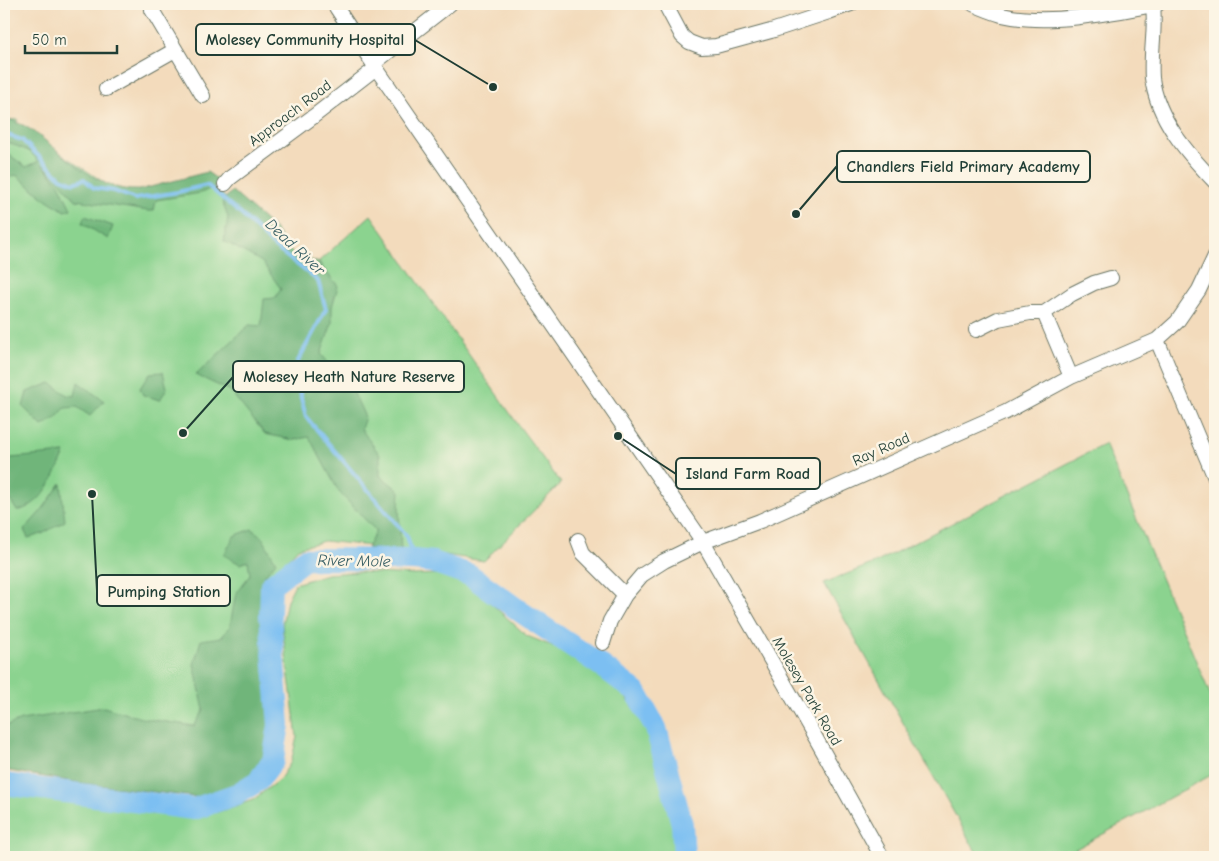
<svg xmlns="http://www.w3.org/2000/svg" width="1219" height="861" font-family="'Comic Neue',sans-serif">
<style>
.green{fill:#8bd38f;stroke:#558862}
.forest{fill:#70b57a;stroke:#487957}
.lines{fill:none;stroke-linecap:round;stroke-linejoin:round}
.stream{stroke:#7cbff2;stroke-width:4}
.river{stroke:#7cbff2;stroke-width:22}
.street-casing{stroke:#697464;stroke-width:16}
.street{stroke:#fff;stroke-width:14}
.labels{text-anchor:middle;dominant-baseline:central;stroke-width:5;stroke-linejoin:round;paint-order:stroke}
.street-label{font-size:15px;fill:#1f3d34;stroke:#fcf5e5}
.water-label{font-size:16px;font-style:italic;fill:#365e64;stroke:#fcf5e5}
.leader{fill:none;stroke:#1f3d34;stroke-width:2}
.callout-dot{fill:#1f3d34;stroke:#fcf5e5;stroke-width:2}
.callout{fill:#fcf5e5;stroke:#1f3d34;stroke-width:2}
.callout-label{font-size:16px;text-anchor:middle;font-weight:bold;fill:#1f3d34}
</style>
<rect width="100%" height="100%" fill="#fcf5e5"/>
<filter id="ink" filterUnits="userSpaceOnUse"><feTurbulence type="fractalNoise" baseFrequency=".02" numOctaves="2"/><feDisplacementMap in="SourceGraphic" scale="10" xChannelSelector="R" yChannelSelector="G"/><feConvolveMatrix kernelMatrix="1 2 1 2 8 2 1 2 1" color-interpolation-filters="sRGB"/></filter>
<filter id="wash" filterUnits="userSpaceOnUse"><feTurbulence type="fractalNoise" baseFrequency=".0096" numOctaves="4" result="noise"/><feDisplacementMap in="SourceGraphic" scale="20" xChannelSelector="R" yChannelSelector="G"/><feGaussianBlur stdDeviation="1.12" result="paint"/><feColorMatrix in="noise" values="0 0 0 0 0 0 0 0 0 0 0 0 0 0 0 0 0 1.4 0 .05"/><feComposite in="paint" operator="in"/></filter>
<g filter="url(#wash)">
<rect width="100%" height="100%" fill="#f3dbbc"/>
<path class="green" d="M 4,119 L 18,120 L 16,123 L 108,185 L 131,191 L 164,194 L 206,181 L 282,244 L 333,290 L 319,261 L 371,215 L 519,426 L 561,483 L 484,561 L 420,551 L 324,541 L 298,548 L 268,580 L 256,625 L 256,735 L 4,764 Z
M 1105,444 L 1215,706 L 1215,773 L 1061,857 L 979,857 L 824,583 L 877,562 Z
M 358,572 L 415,575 L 439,574 L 460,578 L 474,588 L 527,636 L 567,652 L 625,696 L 643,723 L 657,759 L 673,818 L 675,857 L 4,857 L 4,790 L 72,802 L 116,805 L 151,814 L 187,815 L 218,812 L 253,800 L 280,779 L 291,762 L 297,737 L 282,625 L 287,600 L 295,584 L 327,574 Z"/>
<path class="forest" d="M 4,117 C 11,120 18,123 25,126 C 61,148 93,192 139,190 L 207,172 L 220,181 L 220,184 L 201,193 L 156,200 L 154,211 L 148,211 L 76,200 L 61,183 L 42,164 L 59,184 L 71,209 L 65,211 L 44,198 L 16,175 L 4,179 L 4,151 L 26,167 L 39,161 L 29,151 L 4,141 Z
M 232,191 L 275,229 L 294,255 L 318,262 L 338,286 L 332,307 L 332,323 L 321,354 L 331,366 L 329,377 L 335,389 L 351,387 L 365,417 L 361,429 L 380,455 L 380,476 L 400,491 L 399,507 L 401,552 L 367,548 L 376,531 L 339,492 L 309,437 L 293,440 L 265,434 L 230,391 L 196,375 L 249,325 L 261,326 L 264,299 L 275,298 L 281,289 L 262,262 L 224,241 L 228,217 L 222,202 Z
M 85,216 L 113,226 L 108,239 L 82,223 Z
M 163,372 L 167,388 L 160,400 L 143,395 L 140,388 L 150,373 Z
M 78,382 L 104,401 L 90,416 L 77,407 L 65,408 L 56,418 L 42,426 L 23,407 L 27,392 L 51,383 L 67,395 L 75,396 Z
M 65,453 C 55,475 44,505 17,511 L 4,490 L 4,462 L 11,458 Z
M 61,483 L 65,521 L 42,534 L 28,538 L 24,530 L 42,510 Z
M 252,529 L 262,537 L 276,562 L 264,576 L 262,643 L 273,720 L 264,764 L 237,787 L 196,797 L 81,783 L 4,770 L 4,727 L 21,720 L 104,707 L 141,718 L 194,726 L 204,710 L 194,664 L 201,640 L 222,637 L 230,626 L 236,593 L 250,575 L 248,561 L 240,564 L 224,555 L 234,536 Z"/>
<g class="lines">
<path class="stream" d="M 4,134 L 22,140 L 61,178 L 74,183 L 84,179 L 94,188 L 114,191 L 135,199 L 178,192 L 207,185 L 243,216 L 277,249 L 318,281 L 326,309 L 298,361 L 301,398 L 306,417 L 407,536 L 414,560"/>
<path class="river" d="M 4,784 L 194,809 L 237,794 L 258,781 L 273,761 L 279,725 L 270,616 L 271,585 L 305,559 L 414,560 L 433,562 L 470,575 L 521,612 L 602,666 L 636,692 L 656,728 L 682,824 L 684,857"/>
</g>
</g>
<g filter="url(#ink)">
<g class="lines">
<g class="street-casing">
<path id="street" d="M 152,4 L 152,10 L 203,96
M 334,4 L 376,68 L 703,542 L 814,735 L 882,857
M 665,4 L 682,36 L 689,42 L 702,47 L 716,46 L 771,31 L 829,12 L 851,4
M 973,4 C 982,8 992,12 1002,15 C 1048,26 1112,13 1158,4
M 1153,5 C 1156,29 1150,53 1152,78 C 1157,119 1188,154 1215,182
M 373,64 L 450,4
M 106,89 L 175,50
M 225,184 L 230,178 L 314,116 L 376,68
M 1044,313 L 1071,377
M 976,330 L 998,319 L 1030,313 L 1044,313 L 1072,294 L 1094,283 L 1111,278
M 1157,340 L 1215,478
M 578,540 L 583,553 L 625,595
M 603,643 L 610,621 L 625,595 L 642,575 L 664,561 L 703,542 L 760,521 L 1006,412 L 1071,377 L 1157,340 L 1177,322 L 1199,290 L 1215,256"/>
</g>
<use href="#street" class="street"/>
</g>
</g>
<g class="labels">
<g class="street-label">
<text transform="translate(290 113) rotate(-37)">Approach Road</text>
<text transform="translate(881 449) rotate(-24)">Ray Road</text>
<text transform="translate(807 691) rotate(60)">Molesey Park Road</text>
</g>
<g class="water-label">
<text transform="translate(295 247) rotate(43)">Dead River</text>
<text transform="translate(354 561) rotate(1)">River Mole</text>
</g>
</g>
<path class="leader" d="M493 87L415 40M796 214L837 166M183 433L233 377M618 436L676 474M92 494L97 591"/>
<g class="callout-dot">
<circle cx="493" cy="87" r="5"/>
<circle cx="796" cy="214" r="5"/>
<circle cx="183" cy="433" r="5"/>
<circle cx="618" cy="436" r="5"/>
<circle cx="92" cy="494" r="5"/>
</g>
<g class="callout">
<rect x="196" y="24" width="219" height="31" rx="5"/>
<rect x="837" y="151" width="253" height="31" rx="5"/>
<rect x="233" y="361" width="231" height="31" rx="5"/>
<rect x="676" y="458" width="144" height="31" rx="5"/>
<rect x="97" y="575" width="133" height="31" rx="5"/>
</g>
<g class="callout-label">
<text x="305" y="45">Molesey Community Hospital</text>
<text x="963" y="172">Chandlers Field Primary Academy</text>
<text x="349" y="382">Molesey Heath Nature Reserve</text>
<text x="748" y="479">Island Farm Road</text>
<text x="164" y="597">Pumping Station</text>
</g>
<rect width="1219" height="861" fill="none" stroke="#fcf5e5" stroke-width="20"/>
<path d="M25 45v8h92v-8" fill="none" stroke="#1f3d34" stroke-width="2.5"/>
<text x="32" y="45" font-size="15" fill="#1f3d34" stroke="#fcf5e5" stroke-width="4" paint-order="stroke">50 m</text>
</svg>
